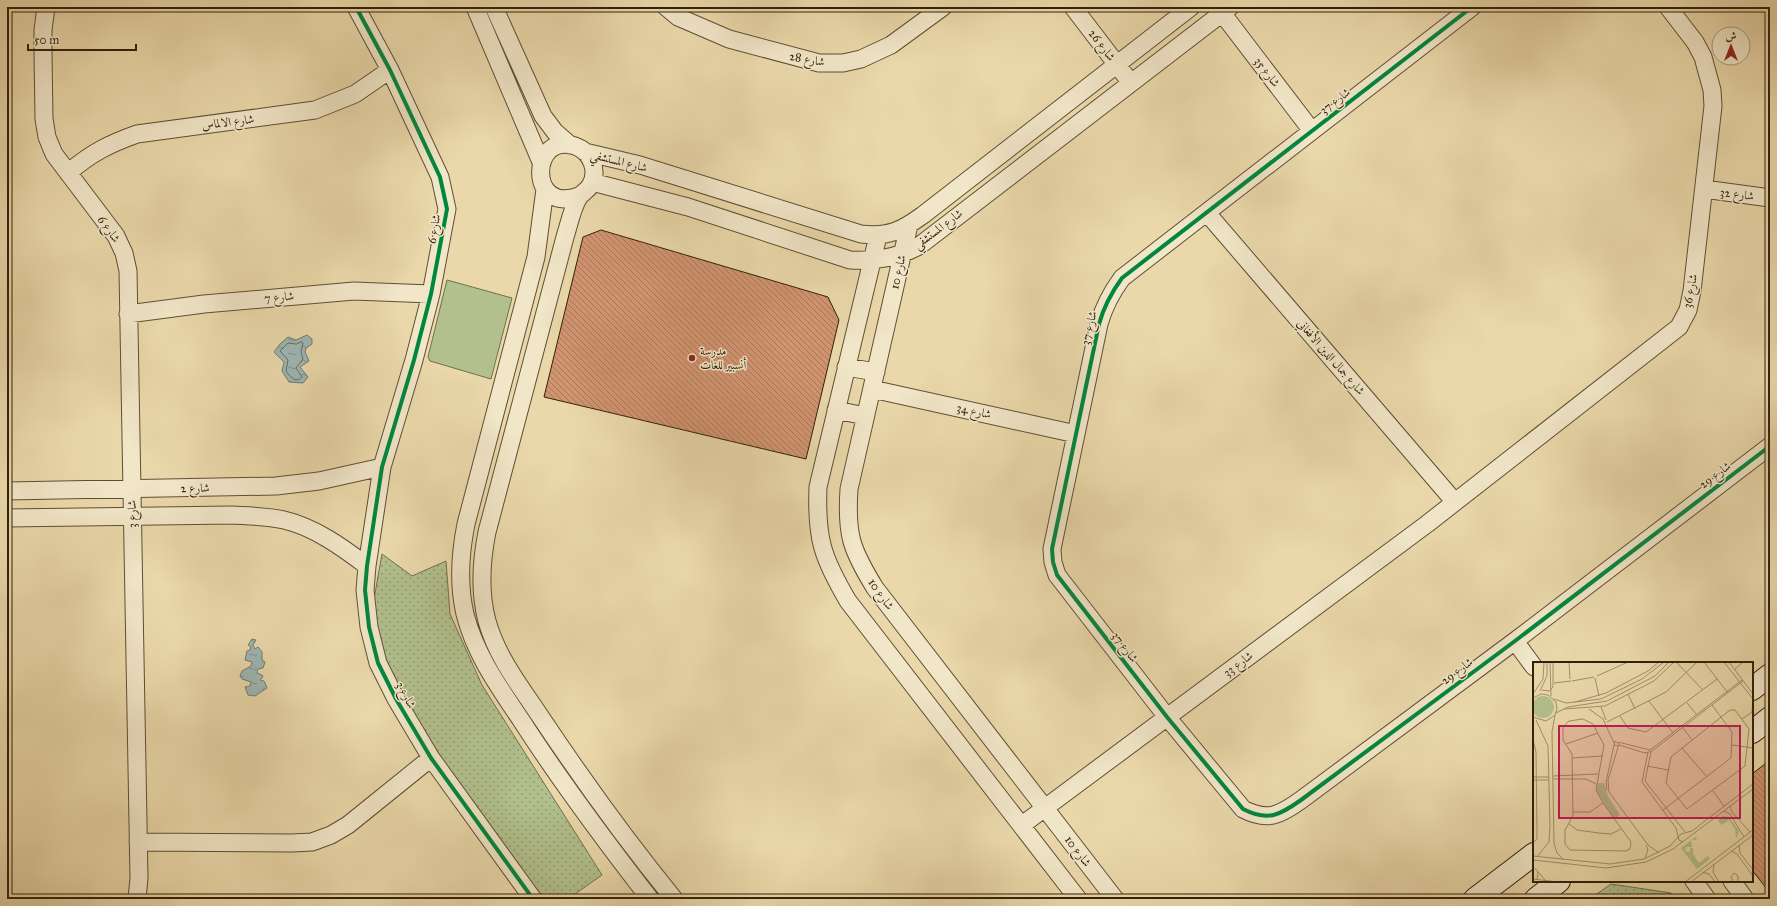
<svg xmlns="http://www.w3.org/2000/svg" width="1777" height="906" font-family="'IM FELL Great Primer',Amiri,serif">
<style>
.park{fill:url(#park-dots);stroke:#70704c}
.pitch{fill:#b1c08d;stroke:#70704c}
.water{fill:url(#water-ripples);stroke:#717b71}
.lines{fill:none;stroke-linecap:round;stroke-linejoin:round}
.shore{stroke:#666c60;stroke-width:1}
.building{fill:url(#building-back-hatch);stroke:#30210b}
.street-casing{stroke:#5e4f33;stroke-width:19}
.secondary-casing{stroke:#30210b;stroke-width:24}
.street{stroke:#f1e6c8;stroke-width:17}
.secondary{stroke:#f1e6c8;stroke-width:22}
.cycleway-casing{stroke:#f1e6c8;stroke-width:6}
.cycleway{stroke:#00873e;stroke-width:4}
.poi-dot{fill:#8f2418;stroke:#f1e6c8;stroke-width:1.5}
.labels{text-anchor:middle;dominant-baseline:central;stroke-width:3;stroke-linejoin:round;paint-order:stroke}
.street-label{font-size:12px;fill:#30210b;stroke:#f1e6c8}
.poi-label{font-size:12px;fill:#30210b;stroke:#f1e6c8;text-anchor:start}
.inset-road{fill:none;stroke:#a08f6a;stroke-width:1}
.view{fill:#c2185b;fill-opacity:0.15;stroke:#c2185b;stroke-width:2}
.inset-edge{fill:none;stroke:#30210b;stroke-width:2}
</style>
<defs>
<pattern id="park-dots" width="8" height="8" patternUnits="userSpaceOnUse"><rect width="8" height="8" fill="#b1c08d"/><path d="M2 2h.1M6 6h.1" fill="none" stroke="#909c71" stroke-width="1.8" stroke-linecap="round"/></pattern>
<pattern id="water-ripples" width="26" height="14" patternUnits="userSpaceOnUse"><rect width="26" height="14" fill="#9db7b5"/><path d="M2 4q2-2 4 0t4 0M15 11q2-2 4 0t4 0" fill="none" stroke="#809491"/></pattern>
<pattern id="building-back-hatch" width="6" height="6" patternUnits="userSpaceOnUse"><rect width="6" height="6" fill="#d19470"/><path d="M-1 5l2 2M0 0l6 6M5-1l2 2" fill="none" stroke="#aa785a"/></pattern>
</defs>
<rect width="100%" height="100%" fill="#ead8aa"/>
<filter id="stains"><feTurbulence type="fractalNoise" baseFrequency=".005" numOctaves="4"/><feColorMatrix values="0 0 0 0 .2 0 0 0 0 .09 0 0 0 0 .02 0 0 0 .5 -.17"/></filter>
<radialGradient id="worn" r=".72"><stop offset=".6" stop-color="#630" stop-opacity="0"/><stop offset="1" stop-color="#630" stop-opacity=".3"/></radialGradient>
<path class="park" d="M 382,554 L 412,576 L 446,561 L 450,614 L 482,685 L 602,875 L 568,899 L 533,899 L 431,758 L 369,627 Z
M 1611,884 L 1671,893 L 1676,899 L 1590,899 Z"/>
<path class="pitch" d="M 447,280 L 512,298 L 491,379 L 430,361 L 428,357 Z"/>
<path class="water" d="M 307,335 L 312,339 L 312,344 L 306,348 L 305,352 L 309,361 L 300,367 L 308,377 L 303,383 L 289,382 L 282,371 L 284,362 L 274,352 L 280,344 L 288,337 L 296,340 Z
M 252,639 L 256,640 L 253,645 L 255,649 L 258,647 L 262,652 L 262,660 L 265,662 L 263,668 L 258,669 L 257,673 L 262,675 L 263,677 L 260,680 L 264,681 L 267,688 L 255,696 L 248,695 L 245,687 L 250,686 L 251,682 L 242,679 L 240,676 L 242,671 L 251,666 L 252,662 L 245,660 L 247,651 L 250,650 L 251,647 L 248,645 Z"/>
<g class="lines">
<path class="shore" d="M 301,342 L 303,343 L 301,352 L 303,359 L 296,368 L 302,377 C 295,384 290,376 286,371 L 288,360 L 280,351 L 288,343 L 296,344 Z"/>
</g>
<path class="building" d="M 601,230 L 828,297 L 839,320 L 806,459 L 544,397 L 583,237 Z
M 1770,760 L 1770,893 L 1752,870 L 1752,774 Z"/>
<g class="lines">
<g class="street-casing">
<path id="street" d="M 46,7 L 43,30 L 43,53 L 44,119 L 47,137 L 54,154 L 116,236 L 124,253 L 128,271 L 139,878 L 137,899
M 356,7 L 390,70 L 440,177 L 447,209 L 431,294 L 414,360 L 382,467 L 367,566 L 365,590 L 369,627 L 378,663 L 396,699 L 431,758 L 533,899
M 475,7 L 541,162
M 494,7 L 543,116 L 555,132 L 570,145
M 666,7 L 678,17 L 729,39 L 819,63 L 843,63 L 861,59 L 891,45 L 943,7
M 1073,7 L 1131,83
M 1472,7 L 1122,278 C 1111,293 1104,306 1099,324 L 1052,549 L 1053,562 L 1057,575 L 1167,717 L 1243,809 C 1268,822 1280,815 1301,800 L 1515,641 L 1770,446
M 1222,13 L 1312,131
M 585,152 L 640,165 L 861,234 C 889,237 901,231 923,215 L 1191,7
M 68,173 C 91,153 109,144 137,134 L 315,110 L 355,94 L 390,70
M 592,182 L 688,207 L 850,260 C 876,261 896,258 919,246 L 1230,7
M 545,189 L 536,257 L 466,524 C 460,554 458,584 465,614 C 475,654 499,687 521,720 C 561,782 605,841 650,899
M 1704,189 L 1770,198
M 579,196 C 527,215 530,131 575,146 C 592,152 599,172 590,186 C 587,191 582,193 579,197 C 572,208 569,225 565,237 L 487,532 C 481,562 479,591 487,621 C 497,657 520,686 540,716 C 582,779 626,840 674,899
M 1207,213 L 1454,501
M 909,225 L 849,489 C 846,535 851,549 875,588 L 1115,899
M 878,236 L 818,487 C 816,538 822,557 848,601 L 1078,899
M 128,314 L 204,304 L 354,291 L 431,294
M 846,367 L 876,372
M 872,389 L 1076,434
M 836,410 L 865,416
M 7,491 L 276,486 L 319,481 L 382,467
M 7,518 L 232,515 C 249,516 266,516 284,520 C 314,527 342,547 367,566
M 1515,641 L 1534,667
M 1022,825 L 1427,524 L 1679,327 L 1688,310 L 1692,291 L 1713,106 L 1712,90 L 1703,57 L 1695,42 L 1668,7
M 138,842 L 292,843 L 312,842 L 331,835 L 348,825 L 431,758
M 1694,881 L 1707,899
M 1732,881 L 1745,899"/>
</g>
<g class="secondary-casing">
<path id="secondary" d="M 1752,689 L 1770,675
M 1752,732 L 1770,718
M 1475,899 L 1534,854
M 1536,899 L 1559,881"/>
</g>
<use href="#street" class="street"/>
<use href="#secondary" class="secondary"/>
<g class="cycleway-casing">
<path id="cycleway" d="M 356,7 L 390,70 L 440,177 L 447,209 L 431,294 L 414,360 L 382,467 L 367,566 L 365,590 L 369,627 L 378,663 L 396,699 L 431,758 L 533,899
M 1472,7 L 1122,278 C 1111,293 1104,306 1099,324 L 1052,549 L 1053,562 L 1057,575 L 1167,717 L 1243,809 C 1268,822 1280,815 1301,800 L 1515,641 L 1770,446"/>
</g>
<use href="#cycleway" class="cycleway"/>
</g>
<circle class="poi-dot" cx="692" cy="358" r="4"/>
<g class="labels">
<g class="street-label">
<text transform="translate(1102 45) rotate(53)">شارع 26</text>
<text transform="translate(807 59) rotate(10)">شارع 28</text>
<text transform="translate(1267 72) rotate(52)">شارع 35</text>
<text transform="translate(1335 101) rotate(-38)">شارع 37</text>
<text transform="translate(228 122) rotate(-7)">شارع الالماس</text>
<text transform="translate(619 161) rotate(14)">شارع المستشفي</text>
<text transform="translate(1737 194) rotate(7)">شارع 32</text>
<text transform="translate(109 229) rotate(55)">شارع 6</text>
<text transform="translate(434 229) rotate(-80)">شارع 6</text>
<text transform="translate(938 229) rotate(-37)">شارع المستشفي</text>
<text transform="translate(898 272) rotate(-77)">شارع 10</text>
<text transform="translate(1690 291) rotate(-79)">شارع 36</text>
<text transform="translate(279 297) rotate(-5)">شارع 7</text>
<text transform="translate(1089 328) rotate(-77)">شارع 37</text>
<text transform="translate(1331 357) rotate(49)">شارع جمال الدين الأفغاني</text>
<text transform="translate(974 411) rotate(12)">شارع 34</text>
<text transform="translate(1715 475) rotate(-37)">شارع 29</text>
<text transform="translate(195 488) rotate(-1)">شارع 2</text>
<text transform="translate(132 514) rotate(-91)">شارع 3</text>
<text transform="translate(881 594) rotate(55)">شارع 10</text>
<text transform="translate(1125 647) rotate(52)">شارع 37</text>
<text transform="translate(1238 664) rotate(-37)">شارع 33</text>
<text transform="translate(1457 671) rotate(-37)">شارع 29</text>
<text transform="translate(406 695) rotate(61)">شارع 3</text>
<text transform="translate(1078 851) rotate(53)">شارع 10</text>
</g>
<g class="poi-label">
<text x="700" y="351">مدرسة<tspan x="700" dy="14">أنسبير للغات</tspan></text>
</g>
</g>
<g transform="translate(1533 662)">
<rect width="220" height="220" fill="#ead8aa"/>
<path d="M-1 45a11 11 0 1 1 22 0a11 11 0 1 1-22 0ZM 65,121 L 71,121 L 75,134 L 87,153 L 81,157 L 63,128 ZM 190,154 L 196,155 L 206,169 L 203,177 L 202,167 L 196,158 L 189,163 L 185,159 ZM 164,174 L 163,178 L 158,178 L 159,185 L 153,185 L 152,189 L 157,190 L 157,186 L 160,186 L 160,192 L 166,201 L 175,194 L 177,197 L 164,207 L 148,186 Z" fill="#b1c08d"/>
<path class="inset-road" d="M 17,0 L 18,34M 36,0 L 37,17M 143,0 L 170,28M 171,0 L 195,31M 191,0 L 220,37M 196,0 L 220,32M 201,8 L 210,0M 64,14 L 95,0M 62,16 L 66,34M 39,19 L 61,15M 21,21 L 38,19M 9,28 L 16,29 L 20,25 L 20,0M 7,29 L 14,14 L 14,0M 0,32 L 10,17 L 11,0M 95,32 L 102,47M 0,36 L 8,32 L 15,33 L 23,40 L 24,47 L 22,53 L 13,59 L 0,55M 21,37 L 33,41 L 68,37 L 109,17 L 131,0M 116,39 L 140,71M 42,40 L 73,31 L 115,9 L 126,0M 154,41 L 164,53M 68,45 L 73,58M 31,47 L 72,44 L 121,19 L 141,0M 56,47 L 70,57 L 81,81M 197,48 L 202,48 L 216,67 L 212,104 L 154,147 L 133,121 L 138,95 ZM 23,51 L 35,45 L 74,39 L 122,14 L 136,0M 22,53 L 19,70 L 21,181 L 24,191 L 31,198M 87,54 L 95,66 L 113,70 L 184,17M 50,57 L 60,62 L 71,83 L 63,128 L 70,141 L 98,180 L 97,187 L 93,189 L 37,188 L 32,182 L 32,168 L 40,154 L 39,92 L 30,78 L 30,65 L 36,59 ZM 209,57 L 219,50 L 220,37M 3,58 L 15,84 L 17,164 L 16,180 L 4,195M 74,60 L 133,30 L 164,0M 150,66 L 159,78M 0,78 L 3,90 L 4,170 L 4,177 L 0,181M 85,80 L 117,88 L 209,18M 33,82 L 65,71M 86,83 L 112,91 L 119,89 L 210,19M 199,83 L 220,86M 85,84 L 81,83 L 82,79 L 86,82 L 75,118 L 76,130 L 115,183 L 126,191M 149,86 L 174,115M 115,90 L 109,120 L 143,166 L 146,178 L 150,180M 118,90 L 112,119 L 152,170M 39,96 L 70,94M 114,104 L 135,108M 20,114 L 65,112M 0,115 L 16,115M 20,117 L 53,117 L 63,122M 0,118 L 16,118M 74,128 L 73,120 L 81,83M 180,129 L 191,144M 197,144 L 199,150 L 217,170M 130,148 L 198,96 L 199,70 L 179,43M 191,149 L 197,152 L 211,175M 40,150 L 57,150 L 70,141M 36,162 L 44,168 L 66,171 L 78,172 L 88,167M 206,183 L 207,191 L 220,208M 198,189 L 204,192 L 220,214M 0,194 L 77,202 L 111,197 L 137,184 L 148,172 L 159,169 L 220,122M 112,196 L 115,188 L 113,183M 0,198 L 73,206 L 113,200 L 140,187 L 220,127M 181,202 L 180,210 L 186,220M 2,206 L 5,210 L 4,218M 5,210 L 13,219M 169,210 L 176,212 L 182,220M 0,217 L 25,220M 152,220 L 220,168M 158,220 L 220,173M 200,220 L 198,215 L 201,211 L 205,214 L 205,220"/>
<path class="view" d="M 26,64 L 207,64 L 207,156 L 26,156 Z"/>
<rect width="220" height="220" class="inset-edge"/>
</g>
<rect width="1777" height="906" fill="none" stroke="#ead8aa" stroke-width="24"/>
<rect x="8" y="8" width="1761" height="890" fill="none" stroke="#30210b" stroke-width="2"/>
<rect x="12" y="12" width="1753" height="882" fill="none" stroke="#30210b"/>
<g transform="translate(1731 46)"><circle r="19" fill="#f1e6c8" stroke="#a4977c"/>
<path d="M0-3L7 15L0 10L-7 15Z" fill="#8f2418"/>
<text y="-6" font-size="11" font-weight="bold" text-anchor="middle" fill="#30210b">ش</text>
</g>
<path d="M28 44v6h108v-6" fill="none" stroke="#30210b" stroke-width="2"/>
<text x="34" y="44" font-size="12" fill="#30210b" stroke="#f1e6c8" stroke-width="3" paint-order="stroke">50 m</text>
<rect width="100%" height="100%" filter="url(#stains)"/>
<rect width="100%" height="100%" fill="url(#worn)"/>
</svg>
